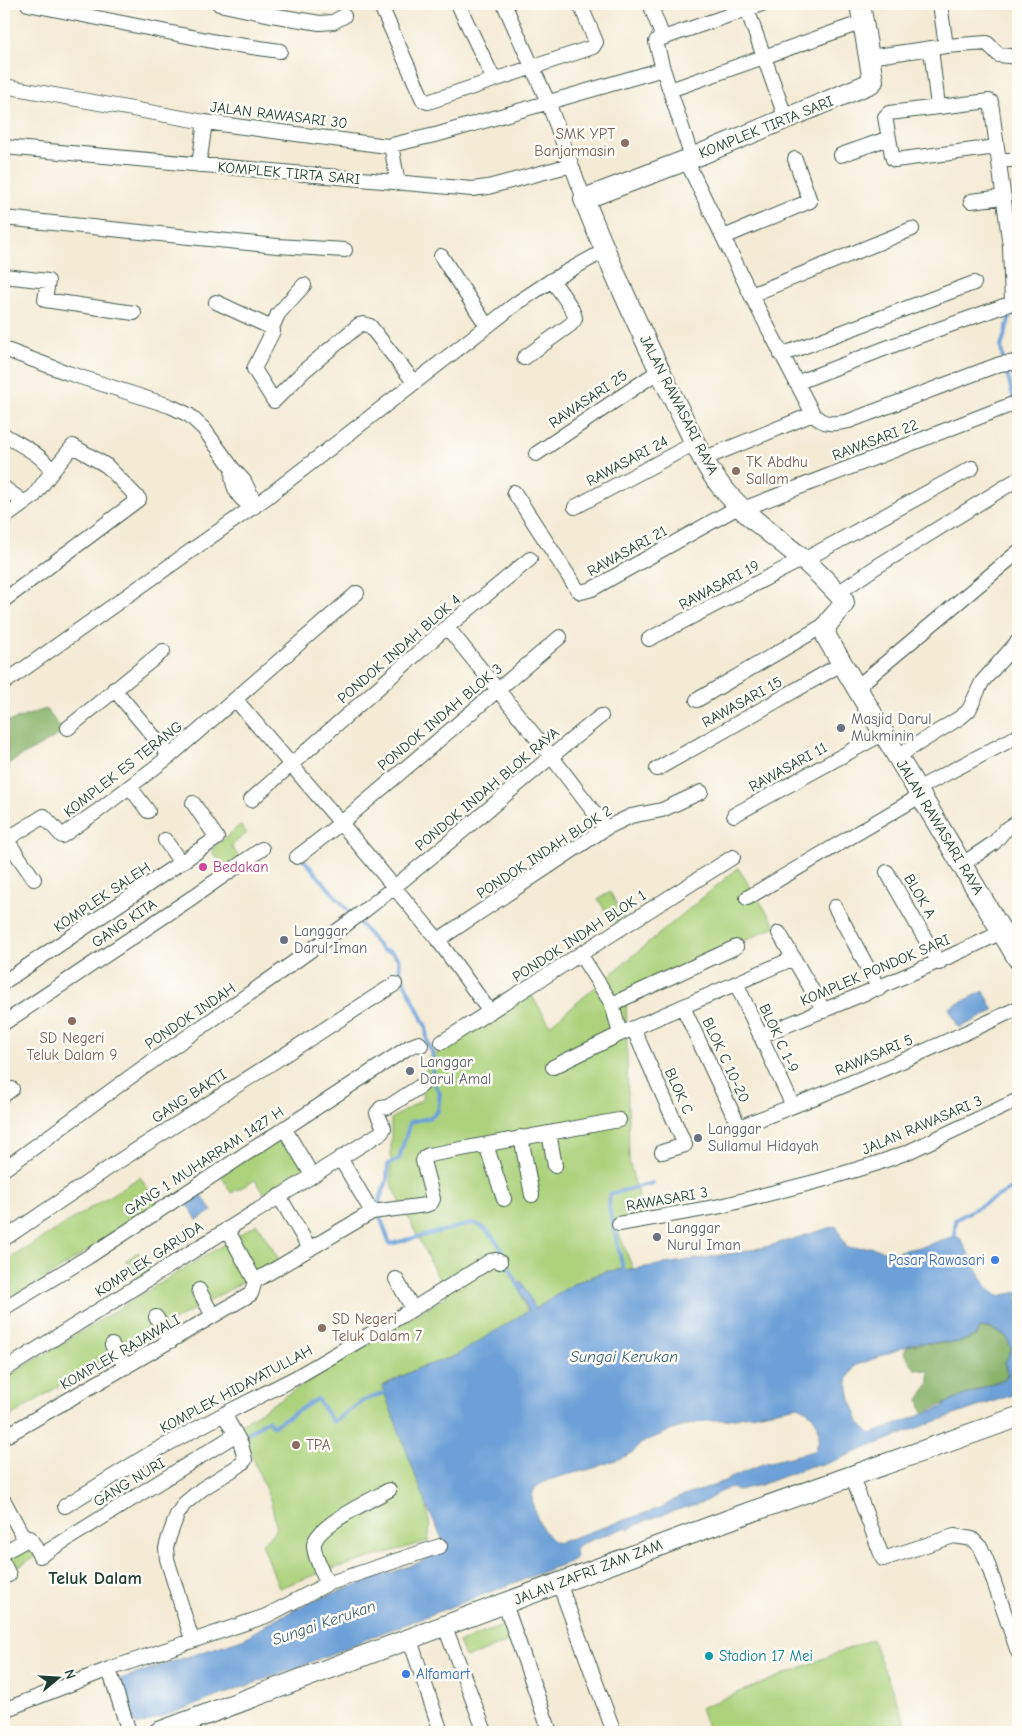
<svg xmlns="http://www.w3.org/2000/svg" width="1022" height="1736" font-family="'Comic Neue',sans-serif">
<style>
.green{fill:#acd27c;stroke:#668858}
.forest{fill:#89b46c;stroke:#547850}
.water{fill:#6da0d8;stroke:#466e86;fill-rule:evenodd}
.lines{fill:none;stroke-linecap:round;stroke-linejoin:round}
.stream{stroke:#6da0d8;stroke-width:4}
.street-casing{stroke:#3f574c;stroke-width:16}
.secondary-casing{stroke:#3f574c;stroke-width:22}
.street{stroke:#fff;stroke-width:14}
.secondary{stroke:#fff;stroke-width:20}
.education-dot{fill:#8d6e63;stroke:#fdfcf7;stroke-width:2}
.worship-dot{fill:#6b7280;stroke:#fdfcf7;stroke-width:2}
.hotel-dot{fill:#d1479c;stroke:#fdfcf7;stroke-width:2}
.shop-dot{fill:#3f7fe0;stroke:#fdfcf7;stroke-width:2}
.culture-dot{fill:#0f9aa8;stroke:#fdfcf7;stroke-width:2}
.labels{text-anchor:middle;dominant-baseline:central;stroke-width:5;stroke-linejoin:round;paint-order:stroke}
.street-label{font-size:15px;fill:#1f3d34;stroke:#fdfcf7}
.education-label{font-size:15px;fill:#785e54;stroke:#fdfcf7;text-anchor:start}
.worship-label{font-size:15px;fill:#5b616d;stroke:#fdfcf7;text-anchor:start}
.hotel-label{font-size:15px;fill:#b23c85;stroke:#fdfcf7;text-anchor:start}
.shop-label{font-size:15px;fill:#366cbe;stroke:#fdfcf7;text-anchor:end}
.culture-label{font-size:15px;fill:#0d838f;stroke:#fdfcf7;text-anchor:start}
.water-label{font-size:16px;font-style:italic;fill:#3a606d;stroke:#fdfcf7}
.quarter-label{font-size:18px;font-weight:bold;fill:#1f3d34;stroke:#fdfcf7}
</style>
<rect width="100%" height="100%" fill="#fdfcf7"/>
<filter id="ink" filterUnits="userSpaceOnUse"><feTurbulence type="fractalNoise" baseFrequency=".02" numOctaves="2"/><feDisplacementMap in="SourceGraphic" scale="10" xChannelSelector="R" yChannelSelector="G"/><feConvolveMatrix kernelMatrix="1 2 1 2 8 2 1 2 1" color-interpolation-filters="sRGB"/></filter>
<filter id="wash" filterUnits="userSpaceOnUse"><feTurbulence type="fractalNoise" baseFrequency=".0096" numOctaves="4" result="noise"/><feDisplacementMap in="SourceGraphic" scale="20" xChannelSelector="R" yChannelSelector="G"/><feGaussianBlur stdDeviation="1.12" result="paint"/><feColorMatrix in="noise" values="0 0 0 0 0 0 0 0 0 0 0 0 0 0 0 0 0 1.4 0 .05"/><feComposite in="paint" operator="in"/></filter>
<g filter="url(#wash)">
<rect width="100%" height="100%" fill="#f4ebd5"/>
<path class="green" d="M 240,825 L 247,833 L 231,846 L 242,861 L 227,872 L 211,850 Z
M 738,868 L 776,926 L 626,997 L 629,1161 L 644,1217 L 615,1223 L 633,1269 L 606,1271 L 573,1284 L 535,1309 L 521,1282 L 523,1301 L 528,1311 L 455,1356 L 419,1368 L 382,1386 L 427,1506 L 430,1528 L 428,1541 L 329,1570 L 279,1588 L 262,1543 L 277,1529 L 271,1502 L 239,1425 L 447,1296 L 391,1183 L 391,1119 L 423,1099 L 427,1059 L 477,1029 L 526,996 L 532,996 L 550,1025 Z
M 610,892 L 624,917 L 613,923 L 598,899 Z
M 283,1135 L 307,1168 L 292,1176 L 289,1184 L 266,1196 L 255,1180 L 231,1193 L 221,1174 Z
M 140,1177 L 158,1204 L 4,1306 L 4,1262 Z
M 257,1224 L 280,1261 L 79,1374 L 4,1420 L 4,1379 Z
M 138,1252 L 150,1270 L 137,1279 L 125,1261 Z
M 29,1540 L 37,1556 L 13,1569 L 4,1553 Z
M 505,1625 L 511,1641 L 466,1658 L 459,1642 Z
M 872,1639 L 909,1732 L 709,1732 L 700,1708 Z"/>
<path class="forest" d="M 46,709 L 64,732 L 4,766 L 4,723 Z
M 987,1328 L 1006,1336 L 1011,1350 L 1005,1362 L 1007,1373 L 1006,1377 L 923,1413 L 919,1400 L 929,1383 L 929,1371 L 915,1369 L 904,1352 L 908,1346 C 922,1342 935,1344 949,1343 C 958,1343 967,1340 976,1336 L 979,1329 Z"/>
<path class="water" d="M 984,991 L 994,1011 L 959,1028 L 949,1008 Z
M 199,1190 L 212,1211 L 197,1220 L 184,1198 Z
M 836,1226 L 847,1248 L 871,1247 L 890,1253 L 924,1246 L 954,1236 L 960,1238 L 988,1289 L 998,1296 L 1018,1292 L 1018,1393 L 925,1425 L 823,1465 L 811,1466 L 760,1485 L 738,1490 C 734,1489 731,1487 727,1489 C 719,1491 711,1499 703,1502 C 678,1510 652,1516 629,1529 L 625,1528 L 580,1544 L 575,1550 L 576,1557 L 572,1561 L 374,1636 L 299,1667 L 139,1725 L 133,1722 L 120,1679 L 245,1638 L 270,1622 L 314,1600 L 415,1564 L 447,1550 L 427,1506 L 382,1386 L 419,1368 L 455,1356 L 528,1311 L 517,1283 L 521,1281 L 536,1309 L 573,1284 L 606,1271 L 633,1269 L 741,1252 L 769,1246 ZM 988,1327 L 1006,1336 L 1012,1350 L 1005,1362 L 1008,1373 L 1007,1378 L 946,1403 L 942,1407 L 871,1434 L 859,1422 L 851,1400 L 847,1380 L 855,1366 L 915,1343 L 960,1342 L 976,1335 L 978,1329 ZM 798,1406 C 818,1414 823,1430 816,1449 L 814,1451 L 762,1464 L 713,1486 L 677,1498 L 663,1507 L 557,1543 C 554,1541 550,1539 548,1536 C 540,1527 528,1502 534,1490 C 540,1478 583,1472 597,1467 C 609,1462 622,1459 633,1452 C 637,1449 639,1444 644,1442 C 665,1432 701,1418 724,1420 Z"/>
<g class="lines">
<path class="stream" d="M 1003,360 L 1001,347 L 1013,306
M 1005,366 L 1014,400
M 304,860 L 352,915
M 357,920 L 382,950 L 391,952 L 398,958 L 401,975 L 426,1027 L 427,1040 L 435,1061 L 431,1078 L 440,1093 L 438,1111 L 429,1118 L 410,1122 L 399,1159 L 388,1164 L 387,1181 L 380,1198 L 379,1207
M 379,1214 L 390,1244 L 474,1223 C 500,1232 506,1265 519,1287
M 955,1241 L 955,1220 L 1018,1185
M 624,1273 L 609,1207 L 610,1194 L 653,1183
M 240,1438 L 268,1420 L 273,1426 L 317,1399 L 333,1422 L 363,1401 L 387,1392"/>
</g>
</g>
<g filter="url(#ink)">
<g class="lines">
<g class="street-casing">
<path id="street" d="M 28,4 L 217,42 L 280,51
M 219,4 L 271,15 L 320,23 L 333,22 L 344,16
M 380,4 L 423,100 L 428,102 L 593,47 L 596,42 L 580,4
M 458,4 L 494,80
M 504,4 L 548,102 L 584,199
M 650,4 L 663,38
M 940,4 L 946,46
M 747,9 L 786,119
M 931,49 L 938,106
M 869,57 L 946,46 L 987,43 L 999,55 L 1018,57
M 4,86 L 205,122 L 387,146 L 439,134 L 663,69
M 670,90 L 863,22
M 391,145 L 398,183
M 4,147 L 472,189 L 488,187 L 571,165
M 841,155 L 889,138
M 692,158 L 663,69 L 656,42 L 657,40 L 762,4
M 686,160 L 752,297 L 813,414 C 823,426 836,424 849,421 L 1000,364 L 1017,362 L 1018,366
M 1000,160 L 1018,160
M 199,165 L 205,122
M 971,201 L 1004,197
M 4,218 L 277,246 L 345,250
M 724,237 L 810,201 L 795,159
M 441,256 L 487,326
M 4,276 L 48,281 L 45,300 L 134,313
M 751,295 L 912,229
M 216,302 L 272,328 L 273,331 L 254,369 L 274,401 L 305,370 L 359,325 L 363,324 L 370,326 L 414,382
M 272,328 L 278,314 L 304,285
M 4,349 L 68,373 L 170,406 L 189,415 L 204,429 L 233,469 L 244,481 L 251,495 L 254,507
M 781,355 L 974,283
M 524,358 L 570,325 C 572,323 574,321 575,319 C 576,311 557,288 552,280
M 796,383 L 894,345 L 1012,303 L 1010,246 L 991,102 L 989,101 L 889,113 L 885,117 L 892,155 L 893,159 L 895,160 L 997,147
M 4,435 C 17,443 48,457 51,473 L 34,496 L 4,518
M 536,454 L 659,371
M 703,459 L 813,414
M 233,469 C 230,482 238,502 252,504
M 4,488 L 25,503
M 514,492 L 577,589 L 581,592 L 592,589 L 740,506
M 575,507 L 695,443
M 743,509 L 1018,402
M 804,560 L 972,468
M 838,593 L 876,567 L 1018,479
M 4,600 L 139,499 L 107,466 L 73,446 L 51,473
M 447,627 L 551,756 L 606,828
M 649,639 L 803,559
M 4,683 L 267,497 L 517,303 L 552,280 L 604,251
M 857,687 L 1018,552
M 114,689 L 170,756
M 235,699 L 341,823 L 438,940 L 490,1012
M 697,700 L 826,624
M 68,728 L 163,651
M 898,756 L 961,717 L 969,710 L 982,682 L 1018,641
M 657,769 L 843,663
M 130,787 L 148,811
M 917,789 L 1018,736
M 251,800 L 447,627 L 530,559
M 734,815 L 884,733
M 6,839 L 34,879
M 165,840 L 181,863
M 4,841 L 44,816 L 62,836 L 99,810 L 170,756 L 357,593
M 297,857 L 341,823 L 560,637
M 961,865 L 994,843 L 1004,831 L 1018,822
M 887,872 L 939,963
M 747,898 L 920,796
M 835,907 L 879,989
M 779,933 L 824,1011
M 1004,935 L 1018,928
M 438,940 L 606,828 L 631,816 L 662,810 L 701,792
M 580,954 L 612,1004 L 736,947
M 4,982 L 217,838 L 193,803
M 736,983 L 793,1106
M 612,1004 L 620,1034
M 683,1007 L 739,1127 C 834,1091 927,1052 1018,1008
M 4,1023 L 187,901 L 262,849
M 633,1028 L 685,1145 L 662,1152
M 760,1036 C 842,1003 923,970 1002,932
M 442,1042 L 733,857
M 553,1067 L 620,1034 L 794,958
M 4,1095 L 12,1089
M 284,1128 L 312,1175
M 549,1133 L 555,1166
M 521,1137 L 532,1195
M 486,1145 L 504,1199
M 340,1158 L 372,1212
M 4,1169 C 52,1135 99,1099 147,1065 C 217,1016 288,968 356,917 C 440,853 518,782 601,716
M 279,1196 L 310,1249
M 619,1224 L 721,1206 L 822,1180 L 878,1163 L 908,1152 L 1018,1100
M 227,1229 L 255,1281
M 4,1239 L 116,1163 L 395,984
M 396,1279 L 413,1309
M 199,1290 L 213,1316
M 4,1308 L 88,1257 L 409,1047 L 419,1043 L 421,1045
M 156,1317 L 171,1341
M 112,1345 L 126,1367
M 4,1370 L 382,1132 L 384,1128 L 377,1113 L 381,1108 L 388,1107 L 422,1085
M 4,1437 L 251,1294 L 255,1281 L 372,1212 L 426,1205 L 431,1203 L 433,1199 L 423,1161 L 425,1157 L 429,1155 L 619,1120
M 852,1477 L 883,1559 L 954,1536 L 972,1539 L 981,1548 L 986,1559 L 1018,1652
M 4,1501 L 25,1540
M 65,1506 L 151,1453 L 224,1414 L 295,1378 L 413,1309 L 490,1261 L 496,1260 L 500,1262
M 4,1552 L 30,1538 L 40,1556 L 235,1435
M 4,1564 L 9,1575
M 559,1583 L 614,1732
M 327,1584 C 323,1572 315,1559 314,1547 C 312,1527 373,1499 389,1490
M 505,1604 L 550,1732
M 445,1627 L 485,1732
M 192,1640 L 167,1559 L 166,1548 L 169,1537 L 177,1515 L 184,1504 L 202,1489 L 240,1465 L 245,1460 L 241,1444 L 224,1414
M 410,1640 L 441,1732
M 109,1669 L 129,1732
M 4,1710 L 109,1669 L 266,1616 L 327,1584 L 440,1546"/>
</g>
<g class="secondary-casing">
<path id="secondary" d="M 860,4 L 873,81 L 871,83 L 692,158 L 584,199 C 612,270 644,339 677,406 C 692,435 704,468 726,492 C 747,517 775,536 800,557 C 815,569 830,585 843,599 L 844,603 C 838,616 821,622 827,638 L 1018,959
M 159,1732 L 742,1515 L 1018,1417"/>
</g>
<use href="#street" class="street"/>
<use href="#secondary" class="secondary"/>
</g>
</g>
<g class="education-dot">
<circle cx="625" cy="143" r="5"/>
<circle cx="736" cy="471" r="5"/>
<circle cx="72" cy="1021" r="5"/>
<circle cx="322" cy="1328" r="5"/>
<circle cx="296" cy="1445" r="5"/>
</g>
<g class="worship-dot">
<circle cx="841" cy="728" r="5"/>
<circle cx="284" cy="940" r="5"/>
<circle cx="410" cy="1071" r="5"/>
<circle cx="698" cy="1138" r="5"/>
<circle cx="657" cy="1237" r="5"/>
</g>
<circle class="hotel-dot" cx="203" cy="867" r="5"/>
<g class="shop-dot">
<circle cx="995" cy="1260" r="5"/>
<circle cx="406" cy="1674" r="5"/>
</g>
<circle class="culture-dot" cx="709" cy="1656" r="5"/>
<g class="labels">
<g class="street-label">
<text transform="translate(279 115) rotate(7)">JALAN RAWASARI 30</text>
<text transform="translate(766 127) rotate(-22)">KOMPLEK TIRTA SARI</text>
<text transform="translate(289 173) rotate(5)">KOMPLEK TIRTA SARI</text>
<text transform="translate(588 399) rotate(-34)">RAWASARI 25</text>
<text transform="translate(679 405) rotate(63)">JALAN RAWASARI RAYA</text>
<text transform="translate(875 440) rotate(-21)">RAWASARI 22</text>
<text transform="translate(627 461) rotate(-28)">RAWASARI 24</text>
<text transform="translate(627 551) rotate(-29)">RAWASARI 21</text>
<text transform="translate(719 585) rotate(-28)">RAWASARI 19</text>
<text transform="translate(399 649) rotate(-41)">PONDOK INDAH BLOK 4</text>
<text transform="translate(742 702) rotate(-29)">RAWASARI 15</text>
<text transform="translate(440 717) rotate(-40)">PONDOK INDAH BLOK 3</text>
<text transform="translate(788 767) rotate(-29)">RAWASARI 11</text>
<text transform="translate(123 769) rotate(-38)">KOMPLEK ES TERANG</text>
<text transform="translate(487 789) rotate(-40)">PONDOK INDAH BLOK RAYA</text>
<text transform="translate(940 827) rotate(59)">JALAN RAWASARI RAYA</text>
<text transform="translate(544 852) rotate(-33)">PONDOK INDAH BLOK 2</text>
<text transform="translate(920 896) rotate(60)">BLOK A</text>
<text transform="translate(102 897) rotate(-34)">KOMPLEK SALEH</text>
<text transform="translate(124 923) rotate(-34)">GANG KITA</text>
<text transform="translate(579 936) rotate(-33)">PONDOK INDAH BLOK 1</text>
<text transform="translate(875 970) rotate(-23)">KOMPLEK PONDOK SARI</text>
<text transform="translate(190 1016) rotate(-34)">PONDOK INDAH</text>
<text transform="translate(779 1038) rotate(65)">BLOK C 1-9</text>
<text transform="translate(874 1055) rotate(-23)">RAWASARI 5</text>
<text transform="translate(726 1060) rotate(65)">BLOK C 10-20</text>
<text transform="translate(679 1091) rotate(66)">BLOK C</text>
<text transform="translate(189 1096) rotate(-33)">GANG BAKTI</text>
<text transform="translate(922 1125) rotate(-23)">JALAN RAWASARI 3</text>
<text transform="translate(204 1161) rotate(-33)">GANG 1 MUHARRAM 1427 H</text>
<text transform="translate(667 1199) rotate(-10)">RAWASARI 3</text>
<text transform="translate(149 1259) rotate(-33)">KOMPLEK GARUDA</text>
<text transform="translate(120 1352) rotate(-30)">KOMPLEK RAJAWALI</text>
<text transform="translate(236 1389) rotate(-28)">KOMPLEK HIDAYATULLAH</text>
<text transform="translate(129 1482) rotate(-31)">GANG NURI</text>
<text transform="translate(588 1572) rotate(-21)">JALAN ZAFRI ZAM ZAM</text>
</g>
<g class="education-label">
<text x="615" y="134" text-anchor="end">SMK YPT<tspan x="615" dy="17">Banjarmasin</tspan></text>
<text x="746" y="462">TK Abdhu<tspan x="746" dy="17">Sallam</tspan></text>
<text x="72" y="1038" text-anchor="middle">SD Negeri<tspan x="72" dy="17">Teluk Dalam 9</tspan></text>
<text x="332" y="1319">SD Negeri<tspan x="332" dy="17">Teluk Dalam 7</tspan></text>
<text x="306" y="1445">TPA</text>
</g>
<g class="worship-label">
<text x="851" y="719">Masjid Darul<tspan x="851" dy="17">Mukminin</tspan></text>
<text x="294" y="931">Langgar<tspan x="294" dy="17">Darul Iman</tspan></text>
<text x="420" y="1062">Langgar<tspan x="420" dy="17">Darul Amal</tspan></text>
<text x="708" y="1129">Langgar<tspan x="708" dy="17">Sullamul Hidayah</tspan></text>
<text x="667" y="1228">Langgar<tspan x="667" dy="17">Nurul Iman</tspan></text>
</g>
<g class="hotel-label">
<text x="213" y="867">Bedakan</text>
</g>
<g class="shop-label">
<text x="985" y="1260">Pasar Rawasari</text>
<text x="416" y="1674" text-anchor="start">Alfamart</text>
</g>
<g class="culture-label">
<text x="719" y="1656">Stadion 17 Mei</text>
</g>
<g class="water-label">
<text x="624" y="1357">Sungai Kerukan</text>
<text transform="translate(324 1623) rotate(-19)">Sungai Kerukan</text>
</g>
<g class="quarter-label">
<text x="95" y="1578">Teluk Dalam</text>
</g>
</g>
<rect width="1022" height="1736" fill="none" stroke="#fdfcf7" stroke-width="20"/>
<g transform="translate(58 1678) rotate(72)" stroke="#fdfcf7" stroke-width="4" paint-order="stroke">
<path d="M0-4L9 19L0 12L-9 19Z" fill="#1f3d34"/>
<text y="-8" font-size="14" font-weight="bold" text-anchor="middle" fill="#1f3d34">N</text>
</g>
</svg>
